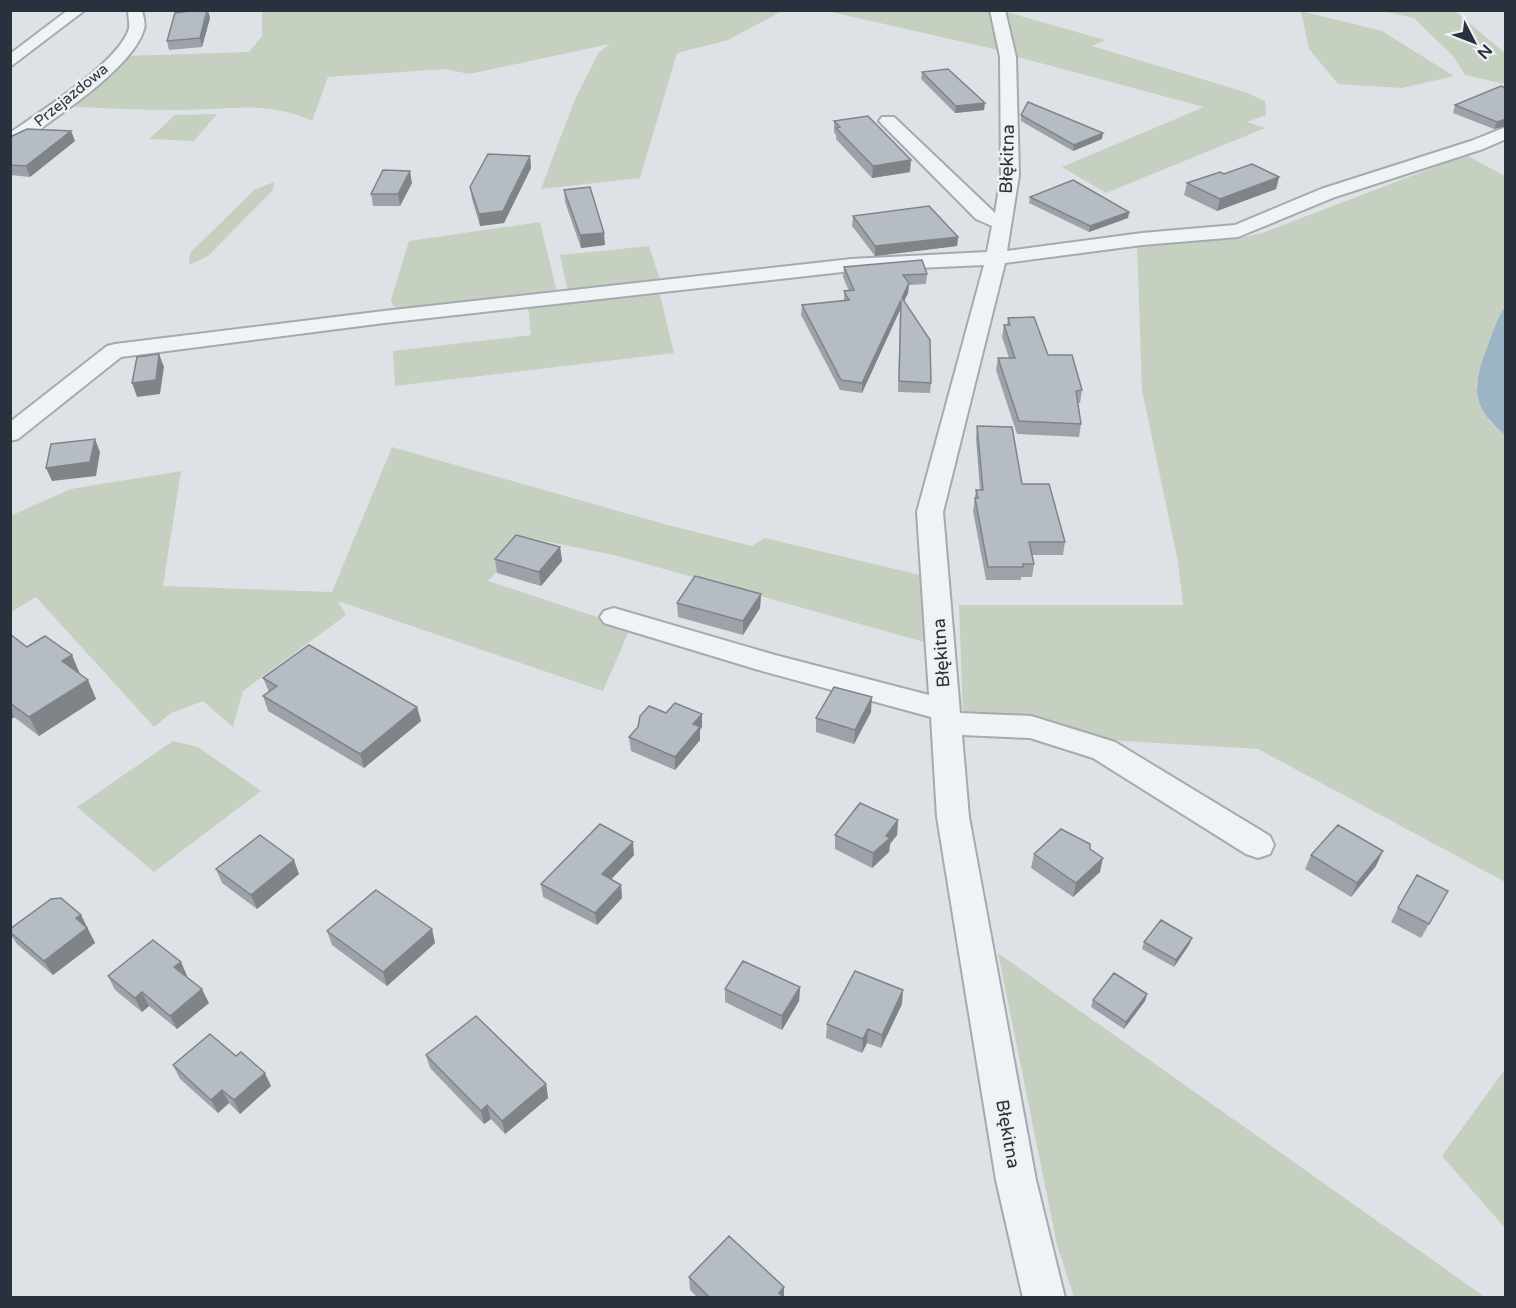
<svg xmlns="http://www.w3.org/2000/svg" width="1516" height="1308" font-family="'Varela Round',sans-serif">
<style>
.green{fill:#c6d0c0}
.water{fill:#9cb5c4}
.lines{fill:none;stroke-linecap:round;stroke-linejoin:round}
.minor-casing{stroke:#a4aab0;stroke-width:4}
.minor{fill:#f0f3f5;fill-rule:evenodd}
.wall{fill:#9da2a8}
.shaded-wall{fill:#7f8488}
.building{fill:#b6bcc3;stroke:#7f8488;stroke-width:1.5}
.labels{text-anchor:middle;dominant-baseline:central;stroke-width:5;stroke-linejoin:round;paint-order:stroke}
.far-street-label{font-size:15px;fill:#29323c;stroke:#edf1f4}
.street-label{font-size:18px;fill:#29323c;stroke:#edf1f4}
</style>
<rect width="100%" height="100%" fill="#dee2e6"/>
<path class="green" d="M 262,11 L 782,11 L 728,40 L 677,53 L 640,178 L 541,189 L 575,99 L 599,52 L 610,44 L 469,74 L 446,69 L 328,77 L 312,121 C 266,99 225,111 176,110 C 143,110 109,108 75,107 L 74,102 L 125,56 L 249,52 L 262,36 Z
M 827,11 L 992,11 L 998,50 Z
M 1003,11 L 1105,40 L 1092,46 L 1245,92 L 1265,101 L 1266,115 L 1247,122 L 1265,128 L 1106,193 L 1062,167 L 1204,107 L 1014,56 Z
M 1301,11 L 1382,31 L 1454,76 L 1402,88 L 1338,84 L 1309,49 Z
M 1383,11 L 1455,11 L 1505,53 L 1505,84 L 1465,75 L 1453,56 L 1414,18 Z
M 217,114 L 194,141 L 149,139 L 175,115 Z
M 1466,155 L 1505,176 L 1505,307 L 1495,326 L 1476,385 L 1490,422 L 1505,435 L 1505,882 L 1258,749 L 1107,740 L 1071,727 L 963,717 L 959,605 L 1183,605 L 1178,562 L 1142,390 L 1137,244 L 1235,239 L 1262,233 Z
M 274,182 L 273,190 L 208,256 L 189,265 L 190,253 L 254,190 Z
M 540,222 L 556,288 L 554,293 L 399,310 L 393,306 L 391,300 L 409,241 Z
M 649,246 L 661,283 L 568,293 L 560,255 Z
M 659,291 L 674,353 L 395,386 L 393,351 L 531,335 L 528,306 Z
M 392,447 L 664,524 L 752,546 L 765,538 L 920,575 L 924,642 L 614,555 L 529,538 L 488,581 L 606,620 L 629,631 L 603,691 L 338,601 L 346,615 L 243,691 L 233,727 L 203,701 L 171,713 L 154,727 L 36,597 L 11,612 L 10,516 L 71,489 L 181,471 L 163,586 L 332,592 Z
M 173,741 L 198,747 L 261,791 L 154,872 L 77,807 Z
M 998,953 L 1485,1297 L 1074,1297 L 1057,1245 Z
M 1505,1069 L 1505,1228 L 1442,1156 Z"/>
<path class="water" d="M 1505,307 L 1505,435 C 1469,404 1473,386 1488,345 C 1493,332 1497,318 1505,307 Z"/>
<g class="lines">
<g class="minor-casing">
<path id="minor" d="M 68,10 L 85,10 L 10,67 L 10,54 Z
M 128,10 L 142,10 C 143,16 146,24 144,29 C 133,69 50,121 16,146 L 10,147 L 10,133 C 41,111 117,64 129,29 C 130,24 128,16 128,10 Z
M 990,10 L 1005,10 L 1016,57 L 1019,175 L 1007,251 L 1142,233 L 1235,225 L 1321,189 L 1471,141 L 1506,127 L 1506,139 L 1483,149 L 1335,197 L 1238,237 L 1142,245 L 1005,263 L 943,512 L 960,713 L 1031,716 L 1115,742 L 1270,836 L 1274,845 L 1270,854 L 1258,858 L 1246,854 L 1093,758 L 1030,738 L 962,735 L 969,817 L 1036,1180 L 1065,1298 L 1023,1298 L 996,1180 L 937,817 L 931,717 L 762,671 L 604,623 L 600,617 L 604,611 L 614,608 L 775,655 L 929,695 L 917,512 L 984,265 L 851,271 L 384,323 L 121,357 L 18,439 L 10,441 L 10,422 L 107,346 L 115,344 L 384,311 L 851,259 L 987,252 L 992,226 L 976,219 L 879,121 L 882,117 L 894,117 L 995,213 L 1001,175 L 1000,57 Z"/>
</g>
<use href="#minor" class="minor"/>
</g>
<path class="wall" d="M 210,18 L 202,47 L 169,50 L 167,41 Z
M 922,72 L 984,110 L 955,113 L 921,79 Z
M 1506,88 L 1506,126 L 1494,129 L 1453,113 L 1455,105 Z
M 1021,115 L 1102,139 L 1073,151 L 1021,121 Z
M 834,121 L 910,172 L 872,178 L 836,139 L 836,135 L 834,132 Z
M 71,131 L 75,141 L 30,177 L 10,175 L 10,137 Z
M 530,156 L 531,168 L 504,223 L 480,226 L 472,199 L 470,187 Z
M 1224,174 L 1279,177 L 1276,189 L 1217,211 L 1184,195 L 1187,183 Z
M 412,183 L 400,206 L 373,206 L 371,194 Z
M 564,190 L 605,245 L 581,248 L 565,202 Z
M 1030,197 L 1129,212 L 1128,218 L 1089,232 L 1029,203 Z
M 853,216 L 958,237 L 957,246 L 875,256 L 852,226 Z
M 844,267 L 927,274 L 926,284 L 909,285 L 908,293 L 904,301 L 931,383 L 930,393 L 898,392 L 900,310 L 862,393 L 840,390 L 801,315 L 802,305 L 844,301 L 844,291 L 849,291 L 843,277 Z
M 1008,318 L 1048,355 L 1082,390 L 1080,403 L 1078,403 L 1081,424 L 1079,437 L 1017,434 L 996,370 L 998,358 L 1009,358 L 1002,337 L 1004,325 L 1007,325 Z
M 977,426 L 1065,542 L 1063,555 L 1032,555 L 1034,564 L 1032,577 L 1021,577 L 1021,580 L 986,580 L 973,511 L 976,490 L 980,490 L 976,439 Z
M 560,547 L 562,561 L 541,586 L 497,573 L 495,559 Z
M 761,594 L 760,608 L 743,635 L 678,617 L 677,603 Z
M 10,634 L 27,647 L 80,674 L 88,680 L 96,699 L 39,736 L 14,717 L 10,720 Z
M 263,678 L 417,707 L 421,721 L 364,768 L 268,711 L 263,696 L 269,692 Z
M 871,712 L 854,744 L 816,732 L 816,718 Z
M 702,727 L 700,730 L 700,740 L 675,770 L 631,751 L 629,737 Z
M 898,820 L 897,835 L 890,844 L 889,852 L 872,868 L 835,849 L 835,835 Z
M 1090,849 L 1100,872 L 1073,897 L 1031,868 L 1034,854 Z
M 634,855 L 611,879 L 621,885 L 622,898 L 597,925 L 543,897 L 541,884 Z
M 1311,855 L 1376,866 L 1351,897 L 1305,869 Z
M 216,869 L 299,874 L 257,909 L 222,883 Z
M 1440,905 L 1421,938 L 1391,922 L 1398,908 Z
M 81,915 L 95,943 L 53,975 L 17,944 L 10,934 L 10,929 Z
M 432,929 L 435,943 L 387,986 L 332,945 L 327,931 Z
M 1192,938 L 1189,945 L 1174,967 L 1142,949 L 1144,942 Z
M 181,962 L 187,976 L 186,976 L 209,1003 L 177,1029 L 149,1006 L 142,1012 L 115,990 L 108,976 Z
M 800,987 L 799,1001 L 782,1030 L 725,1002 L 725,989 Z
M 1147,994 L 1145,1001 L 1124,1029 L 1091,1007 L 1093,1000 Z
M 902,1004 L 881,1048 L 867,1043 L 862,1053 L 826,1038 L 827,1024 Z
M 426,1055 L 546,1084 L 548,1098 L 505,1134 L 491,1119 L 484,1124 L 430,1068 Z
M 173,1065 L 271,1086 L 240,1114 L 229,1103 L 218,1113 L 180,1079 Z
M 689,1277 L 784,1297 L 784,1298 L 698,1298 L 690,1290 Z"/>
<path class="shaded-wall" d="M 208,10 L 210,18 L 202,47 L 200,38 Z
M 985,103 L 984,110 L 955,113 L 956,106 Z
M 1506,119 L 1506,126 L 1494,129 L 1497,122 Z
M 71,131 L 75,141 L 30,177 L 26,166 Z
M 1103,133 L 1102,139 L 1073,151 L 1074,145 Z
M 530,156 L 531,168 L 504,223 L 480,226 L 479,214 Z
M 911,160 L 910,172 L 872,178 L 873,166 Z
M 410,171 L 412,183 L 400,206 L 398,194 Z
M 1279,177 L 1276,189 L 1217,211 L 1220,199 Z
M 1129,212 L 1128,218 L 1089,232 L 1090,226 Z
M 604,233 L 605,245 L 581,248 L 580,235 Z
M 958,237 L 957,246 L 875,256 L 875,246 Z
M 909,283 L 908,293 L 901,308 L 902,298 Z
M 901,300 L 900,310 L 862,393 L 862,383 Z
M 159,354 L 164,367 L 160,394 L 137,397 L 132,383 Z
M 95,439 L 100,452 L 96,476 L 52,481 L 46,468 Z
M 560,547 L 562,561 L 541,586 L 539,572 Z
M 761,594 L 760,608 L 743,635 L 743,621 Z
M 72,655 L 80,674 L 62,661 Z
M 88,680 L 96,699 L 39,736 L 29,717 Z
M 872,697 L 871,712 L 854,744 L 855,730 Z
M 417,707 L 421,721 L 364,768 L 360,754 Z
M 10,710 L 14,717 L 10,720 Z
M 702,714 L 702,727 L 700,730 L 700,740 L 675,770 L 675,757 L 693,724 Z
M 898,820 L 897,835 L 890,844 L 889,852 L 872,868 L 873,853 Z
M 633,842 L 634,855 L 604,887 L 602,874 Z
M 1383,851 L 1376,866 L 1351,897 L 1357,883 Z
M 1103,858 L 1100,872 L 1073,897 L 1076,883 Z
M 294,860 L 299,874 L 257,909 L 251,895 Z
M 621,885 L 622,898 L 597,925 L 595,913 Z
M 81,915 L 95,943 L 53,975 L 44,961 L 76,918 Z
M 432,929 L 435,943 L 387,986 L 383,972 Z
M 1192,938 L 1189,945 L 1174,967 L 1176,960 Z
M 181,962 L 187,976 L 181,981 L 174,967 Z
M 800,987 L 799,1001 L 782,1030 L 782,1016 Z
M 202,989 L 209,1003 L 177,1029 L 170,1016 Z
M 903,990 L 902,1004 L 881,1048 L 882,1035 Z
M 142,992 L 149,1006 L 142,1012 L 135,998 Z
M 1147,994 L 1145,1001 L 1124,1029 L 1126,1022 Z
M 868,1029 L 867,1043 L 862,1053 L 863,1039 Z
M 265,1073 L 271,1086 L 240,1114 L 234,1100 Z
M 546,1084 L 548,1098 L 505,1134 L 502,1121 Z
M 222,1090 L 229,1103 L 218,1113 L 211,1100 Z
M 487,1105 L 491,1119 L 484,1124 L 481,1111 Z
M 784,1287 L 784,1298 L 779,1293 Z"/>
<path class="building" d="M 198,10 L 207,10 L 200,38 L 167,41 L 175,13 Z
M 948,69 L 985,103 L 956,106 L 922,72 Z
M 1501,86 L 1506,88 L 1506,119 L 1497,122 L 1455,105 Z
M 1028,102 L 1103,133 L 1074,145 L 1021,115 Z
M 868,116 L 911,160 L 873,166 L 836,128 L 840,127 L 834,121 Z
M 27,129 L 71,131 L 26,166 L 10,165 L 10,137 Z
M 488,154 L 530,156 L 503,211 L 479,214 L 470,187 Z
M 1252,164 L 1279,177 L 1220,199 L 1187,183 L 1220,172 L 1224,174 Z
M 383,170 L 410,171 L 398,194 L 371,194 Z
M 1073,180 L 1129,212 L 1090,226 L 1030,197 Z
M 590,187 L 604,233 L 580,235 L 564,190 Z
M 929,206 L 958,237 L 875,246 L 853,216 Z
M 922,260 L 927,274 L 903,275 L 909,283 L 902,298 L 930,340 L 931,383 L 899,381 L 901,300 L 862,383 L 841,380 L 802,305 L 849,300 L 844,291 L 854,290 L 844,267 Z
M 1034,317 L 1048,355 L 1072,355 L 1082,390 L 1076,391 L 1081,424 L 1019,421 L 998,358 L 1015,358 L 1004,325 L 1010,325 L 1008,318 Z
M 159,354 L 156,380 L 132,383 L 137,357 Z
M 977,426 L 1012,427 L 1022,484 L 1049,484 L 1065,542 L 1029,542 L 1034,564 L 1023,564 L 1023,567 L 988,567 L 975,498 L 978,498 L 976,490 L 983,490 Z
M 95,439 L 90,462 L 46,468 L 51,444 Z
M 516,535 L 560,547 L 539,572 L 495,559 Z
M 695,576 L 761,594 L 743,621 L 677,603 Z
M 10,634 L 27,647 L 45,636 L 72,655 L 62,661 L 88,680 L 29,717 L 10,703 Z
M 309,645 L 417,707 L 360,754 L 263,696 L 277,686 L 263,678 Z
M 834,687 L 872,697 L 855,730 L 816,718 Z
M 675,703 L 702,714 L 693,724 L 700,727 L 675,757 L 629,737 L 638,727 L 640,716 L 649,706 L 666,713 Z
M 860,803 L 898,820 L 886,836 L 890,838 L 873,853 L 835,835 Z
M 600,824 L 633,842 L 602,874 L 621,885 L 595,913 L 541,884 Z
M 1338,825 L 1383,851 L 1357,883 L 1311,855 Z
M 1061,829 L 1090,844 L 1090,849 L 1103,858 L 1076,883 L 1034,854 Z
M 260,835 L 294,860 L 251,895 L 216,869 Z
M 1417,875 L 1448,891 L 1429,924 L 1398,908 Z
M 376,890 L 432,929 L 383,972 L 327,931 Z
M 61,898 L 81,915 L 76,918 L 87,928 L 44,961 L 10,932 L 10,929 L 51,899 Z
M 1161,920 L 1192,938 L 1176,960 L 1144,942 Z
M 153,940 L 181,962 L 174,967 L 202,989 L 170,1016 L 142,992 L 135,998 L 108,976 Z
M 743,961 L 800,987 L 782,1016 L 725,989 Z
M 855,971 L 903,990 L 882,1035 L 868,1029 L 863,1039 L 827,1024 Z
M 1114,973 L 1147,994 L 1126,1022 L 1093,1000 Z
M 476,1016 L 546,1084 L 502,1121 L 487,1105 L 481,1111 L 426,1055 Z
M 210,1034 L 236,1056 L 241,1052 L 265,1073 L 234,1100 L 222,1090 L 211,1100 L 173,1065 Z
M 729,1236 L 784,1287 L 779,1293 L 784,1298 L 710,1298 L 689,1277 Z"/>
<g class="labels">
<g class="far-street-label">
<text transform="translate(71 95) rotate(-39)">Przejazdowa</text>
</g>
<g class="street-label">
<text transform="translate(1007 159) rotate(-88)">Błękitna</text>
<text transform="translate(941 653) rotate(-94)">Błękitna</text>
<text transform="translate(1008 1134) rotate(80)">Błękitna</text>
</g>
</g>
<rect width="1516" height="1308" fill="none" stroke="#29323c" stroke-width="24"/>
<g transform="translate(1474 42) rotate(132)" stroke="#edf1f4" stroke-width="4.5" paint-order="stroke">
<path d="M0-4.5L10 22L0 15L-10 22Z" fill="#29323c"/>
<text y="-9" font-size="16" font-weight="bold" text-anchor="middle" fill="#29323c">N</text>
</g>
</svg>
